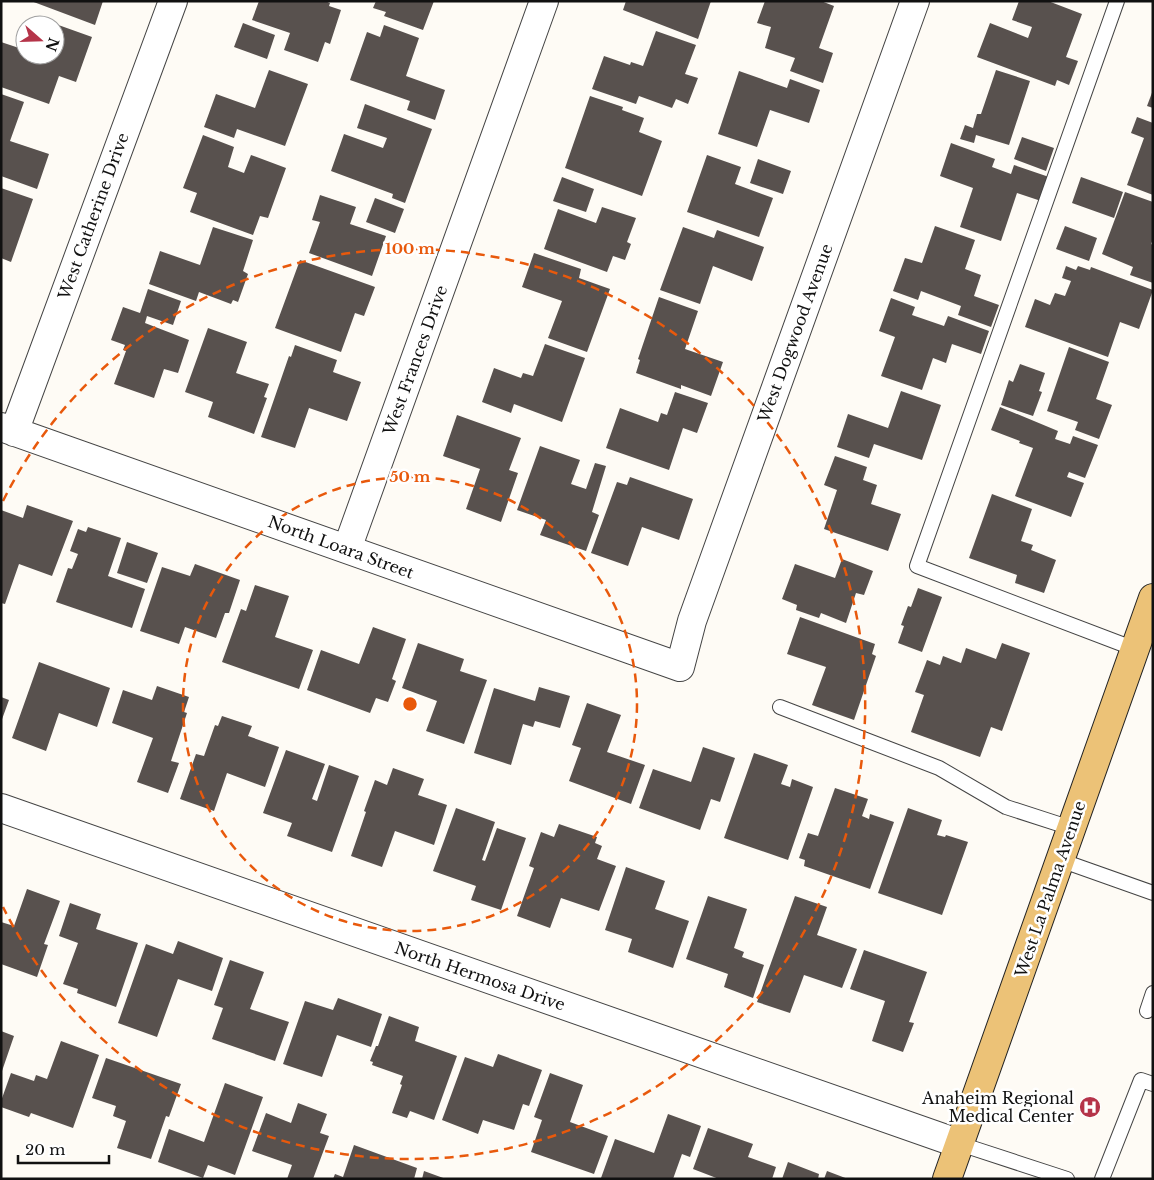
<svg xmlns="http://www.w3.org/2000/svg" width="1154" height="1180" font-family="'Libre Baskerville',serif">
<style>
.building{fill:#58514e}
.lines{fill:none;stroke-linecap:round;stroke-linejoin:round}
.service-casing{stroke:#444;stroke-width:16}
.minor-casing{stroke:#444;stroke-width:30}
.tertiary-casing{stroke:#444;stroke-width:30}
.primary-casing{stroke:#222;stroke-width:30}
.service{stroke:#fff;stroke-width:14}
.minor{stroke:#fff;stroke-width:28}
.tertiary{stroke:#fff;stroke-width:28}
.primary{stroke:#ecc277;stroke-width:28}
.ring{fill:none;stroke:#e8590c;stroke-width:2.5;stroke-dasharray:9 6}
.labels{text-anchor:middle;dominant-baseline:central;stroke-width:5;stroke-linejoin:round;paint-order:stroke}
.street-label{font-size:16px;fill:#111;stroke:#fff}
.poi-label{font-size:16px;fill:#111;stroke:#fff;text-anchor:end}
.centre{fill:#e8590c;stroke:#fff;stroke-width:2.5}
.ring-label{font-size:15px;text-anchor:middle;font-weight:bold;fill:#e8590c;stroke:#fff;stroke-width:5;stroke-linejoin:round;paint-order:stroke}
</style>
<rect width="100%" height="100%" fill="#fefbf5"/>
<path class="building" d="M 31,1 L 103,1 L 95,25 Z
M 259,1 L 325,1 L 330,3 L 329,6 L 341,10 L 330,44 L 325,42 L 318,62 L 284,50 L 290,33 L 252,20 Z
M 376,1 L 434,1 L 423,30 L 384,16 L 386,12 L 373,8 Z
M 626,1 L 711,1 L 698,39 L 623,10 Z
M 765,1 L 821,1 L 834,6 L 819,48 L 833,53 L 823,83 L 790,71 L 795,58 L 765,48 L 771,27 L 757,23 Z
M 1019,1 L 1048,1 L 1082,14 L 1066,57 L 1078,61 L 1069,85 L 1057,80 L 1055,86 L 977,57 L 990,23 L 1028,38 L 1032,27 L 1012,20 Z
M 36,17 L 92,37 L 76,82 L 59,76 L 49,104 L 1,87 L 1,42 L 25,50 L 25,55 L 55,55 L 55,25 L 34,25 Z
M 243,23 L 275,35 L 267,59 L 234,47 Z
M 384,25 L 419,38 L 406,76 L 445,90 L 435,120 L 407,110 L 410,101 L 350,80 L 367,32 L 380,37 Z
M 656,31 L 696,45 L 685,74 L 698,78 L 688,104 L 676,99 L 672,108 L 639,96 L 636,104 L 592,89 L 604,56 L 630,65 L 631,62 L 643,66 Z
M 269,70 L 308,84 L 285,146 L 237,129 L 234,138 L 204,127 L 216,94 L 255,108 Z
M 996,70 L 1030,81 L 1009,145 L 976,135 L 974,143 L 960,139 L 965,125 L 973,128 L 977,114 L 981,114 Z
M 739,71 L 787,88 L 790,79 L 820,90 L 809,123 L 770,110 L 757,147 L 718,134 Z
M 1153,90 L 1153,108 L 1147,106 Z
M 1,94 L 24,102 L 10,141 L 49,154 L 37,189 L 1,176 Z
M 590,96 L 623,107 L 622,110 L 644,118 L 639,132 L 662,141 L 642,196 L 565,168 Z
M 365,104 L 432,129 L 405,203 L 392,198 L 393,194 L 331,171 L 344,134 L 383,148 L 387,138 L 357,128 Z
M 1137,117 L 1153,123 L 1153,195 L 1127,185 L 1144,138 L 1131,133 Z
M 203,135 L 234,147 L 228,167 L 244,173 L 251,155 L 286,168 L 268,218 L 260,216 L 253,235 L 190,212 L 197,193 L 183,188 Z
M 1022,137 L 1054,148 L 1046,171 L 1014,159 Z
M 951,143 L 995,159 L 992,167 L 1011,174 L 1014,165 L 1049,177 L 1041,201 L 1017,193 L 1001,241 L 960,227 L 973,188 L 940,176 Z
M 707,155 L 741,167 L 735,184 L 773,198 L 759,237 L 687,212 Z
M 758,159 L 791,171 L 783,194 L 750,183 Z
M 562,177 L 594,189 L 586,212 L 553,201 Z
M 1081,177 L 1123,192 L 1114,218 L 1072,203 Z
M 1,188 L 33,199 L 11,262 L 1,258 Z
M 1125,192 L 1153,202 L 1153,239 L 1151,244 L 1153,245 L 1153,283 L 1130,275 L 1133,267 L 1102,254 Z
M 320,195 L 356,207 L 350,224 L 386,236 L 372,276 L 309,253 L 320,222 L 312,220 Z
M 375,198 L 404,209 L 395,233 L 366,222 Z
M 602,207 L 636,218 L 627,242 L 631,244 L 625,260 L 613,256 L 607,272 L 544,249 L 558,209 L 596,223 Z
M 935,226 L 975,240 L 965,269 L 981,275 L 974,296 L 999,305 L 991,327 L 958,315 L 961,306 L 921,291 L 918,300 L 893,291 L 905,258 L 922,263 Z
M 1065,226 L 1097,238 L 1089,261 L 1056,249 Z
M 213,227 L 253,240 L 243,271 L 248,274 L 238,302 L 233,300 L 231,304 L 199,292 L 196,301 L 149,284 L 160,251 L 200,265 Z
M 683,227 L 714,238 L 717,230 L 764,247 L 752,281 L 713,266 L 700,304 L 660,290 Z
M 534,253 L 581,269 L 579,278 L 610,289 L 587,352 L 548,338 L 562,301 L 522,287 Z
M 300,260 L 375,287 L 364,316 L 355,313 L 341,352 L 275,328 Z
M 1066,266 L 1076,270 L 1078,266 L 1090,270 L 1091,267 L 1153,290 L 1139,329 L 1120,322 L 1108,357 L 1025,327 L 1035,299 L 1050,305 L 1055,293 L 1065,296 L 1071,281 L 1062,278 Z
M 148,289 L 181,301 L 173,325 L 147,316 L 145,323 L 189,340 L 178,373 L 164,369 L 154,398 L 114,384 L 126,351 L 123,350 L 125,345 L 111,340 L 123,307 L 140,313 Z
M 659,297 L 698,311 L 685,349 L 723,362 L 711,396 L 681,385 L 681,389 L 636,373 L 640,360 L 638,359 Z
M 891,298 L 915,307 L 912,315 L 944,326 L 948,316 L 989,331 L 981,354 L 952,344 L 946,363 L 933,358 L 922,390 L 881,376 L 895,337 L 879,331 Z
M 208,328 L 247,342 L 236,373 L 269,384 L 264,397 L 267,398 L 254,434 L 208,417 L 213,402 L 185,392 Z
M 545,344 L 585,358 L 562,422 L 514,404 L 511,413 L 482,402 L 494,368 L 521,378 L 523,373 L 533,376 Z
M 295,345 L 337,360 L 333,372 L 361,382 L 347,421 L 309,408 L 295,448 L 261,437 L 289,356 L 291,357 Z
M 1069,347 L 1109,362 L 1096,399 L 1112,405 L 1099,439 L 1075,430 L 1078,422 L 1047,411 Z
M 1020,364 L 1045,373 L 1039,391 L 1042,392 L 1033,416 L 1001,405 L 1009,380 L 1013,382 Z
M 901,391 L 941,405 L 922,460 L 874,444 L 869,458 L 837,447 L 848,414 L 888,428 Z
M 675,392 L 708,403 L 697,433 L 683,428 L 669,470 L 606,448 L 620,408 L 658,422 L 661,413 L 667,415 Z
M 1000,407 L 1058,431 L 1055,439 L 1070,444 L 1073,436 L 1098,445 L 1085,478 L 1069,472 L 1067,477 L 1084,483 L 1071,517 L 1015,496 L 1033,448 L 1019,443 L 1020,441 L 991,430 Z
M 457,415 L 521,438 L 509,470 L 518,473 L 501,522 L 466,509 L 480,469 L 443,456 Z
M 540,446 L 580,460 L 571,484 L 586,489 L 595,463 L 606,466 L 592,512 L 599,515 L 586,551 L 540,535 L 546,520 L 517,510 Z
M 835,456 L 867,467 L 863,480 L 877,485 L 871,504 L 901,514 L 888,551 L 824,529 L 837,490 L 824,485 Z
M 630,477 L 693,499 L 679,540 L 642,527 L 628,566 L 591,553 L 617,482 L 627,485 Z
M 992,494 L 1032,509 L 1021,541 L 1033,545 L 1031,550 L 1056,560 L 1044,593 L 1015,583 L 1017,575 L 969,558 Z
M 27,505 L 73,521 L 52,576 L 19,564 L 5,604 L 1,603 L 1,510 L 23,518 Z
M 88,527 L 121,538 L 108,576 L 145,589 L 132,628 L 56,602 L 68,568 L 72,569 L 78,554 L 70,551 L 78,529 L 86,532 Z
M 127,542 L 158,553 L 147,583 L 117,573 Z
M 842,559 L 873,571 L 864,595 L 856,593 L 846,623 L 821,613 L 819,618 L 796,610 L 797,605 L 782,599 L 795,564 L 835,578 Z
M 195,564 L 240,580 L 229,613 L 225,613 L 216,638 L 185,627 L 179,644 L 140,631 L 162,567 L 190,576 Z
M 255,585 L 289,596 L 275,637 L 313,650 L 299,689 L 222,662 L 241,609 L 246,611 Z
M 918,588 L 942,597 L 922,652 L 898,643 L 904,626 L 901,625 L 908,606 L 911,607 Z
M 800,617 L 875,644 L 872,654 L 876,656 L 854,720 L 812,705 L 826,667 L 787,654 Z
M 373,627 L 406,639 L 392,679 L 396,681 L 388,702 L 376,698 L 370,713 L 307,690 L 321,650 L 359,664 Z
M 418,643 L 464,659 L 460,671 L 487,680 L 464,744 L 426,731 L 437,701 L 402,688 Z
M 1002,643 L 1030,653 L 1002,731 L 991,727 L 980,757 L 911,732 L 924,695 L 915,692 L 927,660 L 940,665 L 943,656 L 961,663 L 966,648 L 996,659 Z
M 39,662 L 110,688 L 97,727 L 59,713 L 46,751 L 12,738 Z
M 157,686 L 189,697 L 184,712 L 187,713 L 171,761 L 179,763 L 168,793 L 137,782 L 153,738 L 112,723 L 123,690 L 152,700 Z
M 539,687 L 570,696 L 560,728 L 535,721 L 533,727 L 523,724 L 511,765 L 474,753 L 494,688 L 535,701 Z
M 1,697 L 9,700 L 1,722 Z
M 587,703 L 621,715 L 607,752 L 645,765 L 631,804 L 569,781 L 581,748 L 572,745 Z
M 222,716 L 252,726 L 248,736 L 279,747 L 265,787 L 227,773 L 214,811 L 180,799 L 196,754 L 204,756 L 215,725 L 218,726 Z
M 703,747 L 735,758 L 720,802 L 711,799 L 700,830 L 639,808 L 653,769 L 691,782 Z
M 286,750 L 325,764 L 312,799 L 317,801 L 329,765 L 359,776 L 332,852 L 287,836 L 292,823 L 263,813 Z
M 754,753 L 788,765 L 781,784 L 790,787 L 792,779 L 813,787 L 788,860 L 724,838 Z
M 393,768 L 424,779 L 418,795 L 447,805 L 434,845 L 395,831 L 382,867 L 351,856 L 366,812 L 364,811 L 375,780 L 387,785 Z
M 835,788 L 868,799 L 862,816 L 869,819 L 870,814 L 894,822 L 870,889 L 804,866 L 805,860 L 799,858 L 808,833 L 818,836 Z
M 456,808 L 495,822 L 482,860 L 485,861 L 497,828 L 526,838 L 501,910 L 471,900 L 476,886 L 433,871 Z
M 908,808 L 942,820 L 937,835 L 945,837 L 946,835 L 968,842 L 942,915 L 878,893 Z
M 559,824 L 597,837 L 595,843 L 602,846 L 597,859 L 616,866 L 599,911 L 561,898 L 550,928 L 517,916 L 534,868 L 529,866 L 541,832 L 554,837 Z
M 626,867 L 665,881 L 655,909 L 689,921 L 673,968 L 628,952 L 632,939 L 605,930 Z
M 27,889 L 60,901 L 44,944 L 48,945 L 37,977 L 1,964 L 1,922 L 14,926 Z
M 708,896 L 747,909 L 734,948 L 744,952 L 742,957 L 764,965 L 753,998 L 724,987 L 728,974 L 686,959 Z
M 795,896 L 827,907 L 817,935 L 857,949 L 842,988 L 804,975 L 790,1013 L 757,1002 Z
M 70,903 L 101,914 L 96,929 L 138,943 L 116,1007 L 77,993 L 78,989 L 63,984 L 78,943 L 59,936 Z
M 178,941 L 223,958 L 212,991 L 178,979 L 157,1037 L 118,1023 L 146,944 L 173,954 Z
M 864,950 L 927,972 L 909,1022 L 914,1023 L 903,1052 L 872,1041 L 885,1001 L 850,989 Z
M 230,960 L 264,972 L 250,1009 L 289,1022 L 275,1061 L 212,1039 L 223,1008 L 214,1005 Z
M 338,998 L 382,1014 L 371,1047 L 337,1035 L 322,1077 L 283,1064 L 305,1001 L 333,1010 Z
M 389,1016 L 419,1027 L 415,1041 L 457,1056 L 434,1120 L 410,1111 L 407,1118 L 392,1113 L 402,1085 L 400,1084 L 403,1076 L 372,1065 L 373,1062 L 370,1061 L 376,1046 L 378,1046 Z
M 1,1031 L 14,1036 L 2,1071 L 1,1071 Z
M 61,1041 L 99,1055 L 73,1128 L 31,1113 L 29,1117 L 1,1107 L 1,1101 L 11,1073 L 34,1081 L 36,1075 L 47,1079 Z
M 498,1054 L 542,1070 L 529,1106 L 523,1104 L 514,1130 L 483,1120 L 478,1134 L 442,1120 L 465,1057 L 493,1067 Z
M 106,1058 L 181,1084 L 169,1117 L 166,1116 L 151,1159 L 117,1148 L 126,1121 L 113,1116 L 116,1106 L 92,1098 Z
M 550,1073 L 583,1085 L 570,1122 L 608,1136 L 594,1174 L 531,1152 L 542,1120 L 534,1117 Z
M 225,1083 L 263,1097 L 235,1175 L 208,1165 L 203,1178 L 158,1162 L 169,1129 L 204,1142 Z
M 298,1103 L 327,1114 L 320,1133 L 329,1136 L 313,1179 L 287,1179 L 292,1165 L 252,1151 L 266,1113 L 291,1123 Z
M 668,1114 L 701,1126 L 690,1157 L 682,1154 L 673,1179 L 601,1178 L 615,1139 L 654,1153 Z
M 708,1128 L 753,1144 L 748,1157 L 776,1167 L 772,1179 L 719,1179 L 693,1169 Z
M 354,1145 L 417,1168 L 414,1179 L 333,1179 L 335,1174 L 343,1177 Z
M 788,1162 L 819,1174 L 818,1179 L 782,1179 Z
M 424,1171 L 446,1179 L 422,1179 Z
M 827,1171 L 848,1179 L 824,1179 Z"/>
<g class="lines">
<g class="service-casing">
<path id="service" d="M 1117,1 L 917,566 L 1135,649
M 780,707 L 939,768 L 1006,807 L 1071,828
M 1060,860 L 1153,893
M 1147,1011 L 1153,993
M 960,1144 L 1067,1179
M 1102,1179 L 1141,1080 L 1153,1084"/>
</g>
<g class="minor-casing">
<path id="minor" d="M 1,808 L 960,1144"/>
</g>
<g class="tertiary-casing">
<path id="tertiary" d="M 1,427 L 680,667 L 692,621 L 915,1
M 14,432 L 173,1
M 347,549 L 544,1"/>
</g>
<g class="primary-casing">
<path id="primary" d="M 947,1179 L 1153,598"/>
</g>
<use href="#service" class="service"/>
<use href="#minor" class="minor"/>
<use href="#tertiary" class="tertiary"/>
<use href="#primary" class="primary"/>
</g>
<g class="ring">
<circle cx="410" cy="704" r="227"/>
<path d="M3 501A455 455 0 1 1 3 907"/>
</g>
<defs>
<g id="hospital-disc" transform="scale(1.125)"><circle r="9.5" fill="#b53449" stroke="#fff"/><path d="M-5-5h3v3.5h4V-5h3V5h-3V1.5h-4V5h-3Z" fill="#fff"/></g>
</defs>
<g fill-rule="evenodd">
<use href="#hospital-disc" x="1090" y="1107"/>
</g>
<g class="labels">
<g class="street-label">
<text transform="translate(93 216) rotate(-70)">West Catherine Drive</text>
<text transform="translate(795 333) rotate(-70)">West Dogwood Avenue</text>
<text transform="translate(415 360) rotate(-70)">West Frances Drive</text>
<text transform="translate(341 547) rotate(20)">North Loara Street</text>
<text transform="translate(1050 889) rotate(-71)">West La Palma Avenue</text>
<text transform="translate(480 976) rotate(19)">North Hermosa Drive</text>
</g>
<g class="poi-label">
<text x="1074" y="1098">Anaheim Regional<tspan x="1074" dy="18">Medical Center</tspan></text>
</g>
</g>
<circle cx="410" cy="704" r="8" class="centre"/>
<g class="ring-label">
<text x="410" y="254">100 m</text>
<text x="410" y="482">50 m</text>
</g>
<rect width="1154" height="1180" fill="none" stroke="#111111" stroke-width="5"/>
<g transform="translate(40 40) rotate(110)"><circle r="24" fill="#ffffff" stroke="#a0a0a0"/>
<path d="M0-4L9 19L0 12L-9 19Z" fill="#b53449"/>
<text y="-8" font-size="14" font-weight="bold" text-anchor="middle" fill="#111111">N</text>
</g>
<path d="M18 1155v8h91v-8" fill="none" stroke="#111111" stroke-width="2.5"/>
<text x="25" y="1155" font-size="15" fill="#111111" stroke="#ffffff" stroke-width="4" paint-order="stroke">20 m</text>
</svg>
